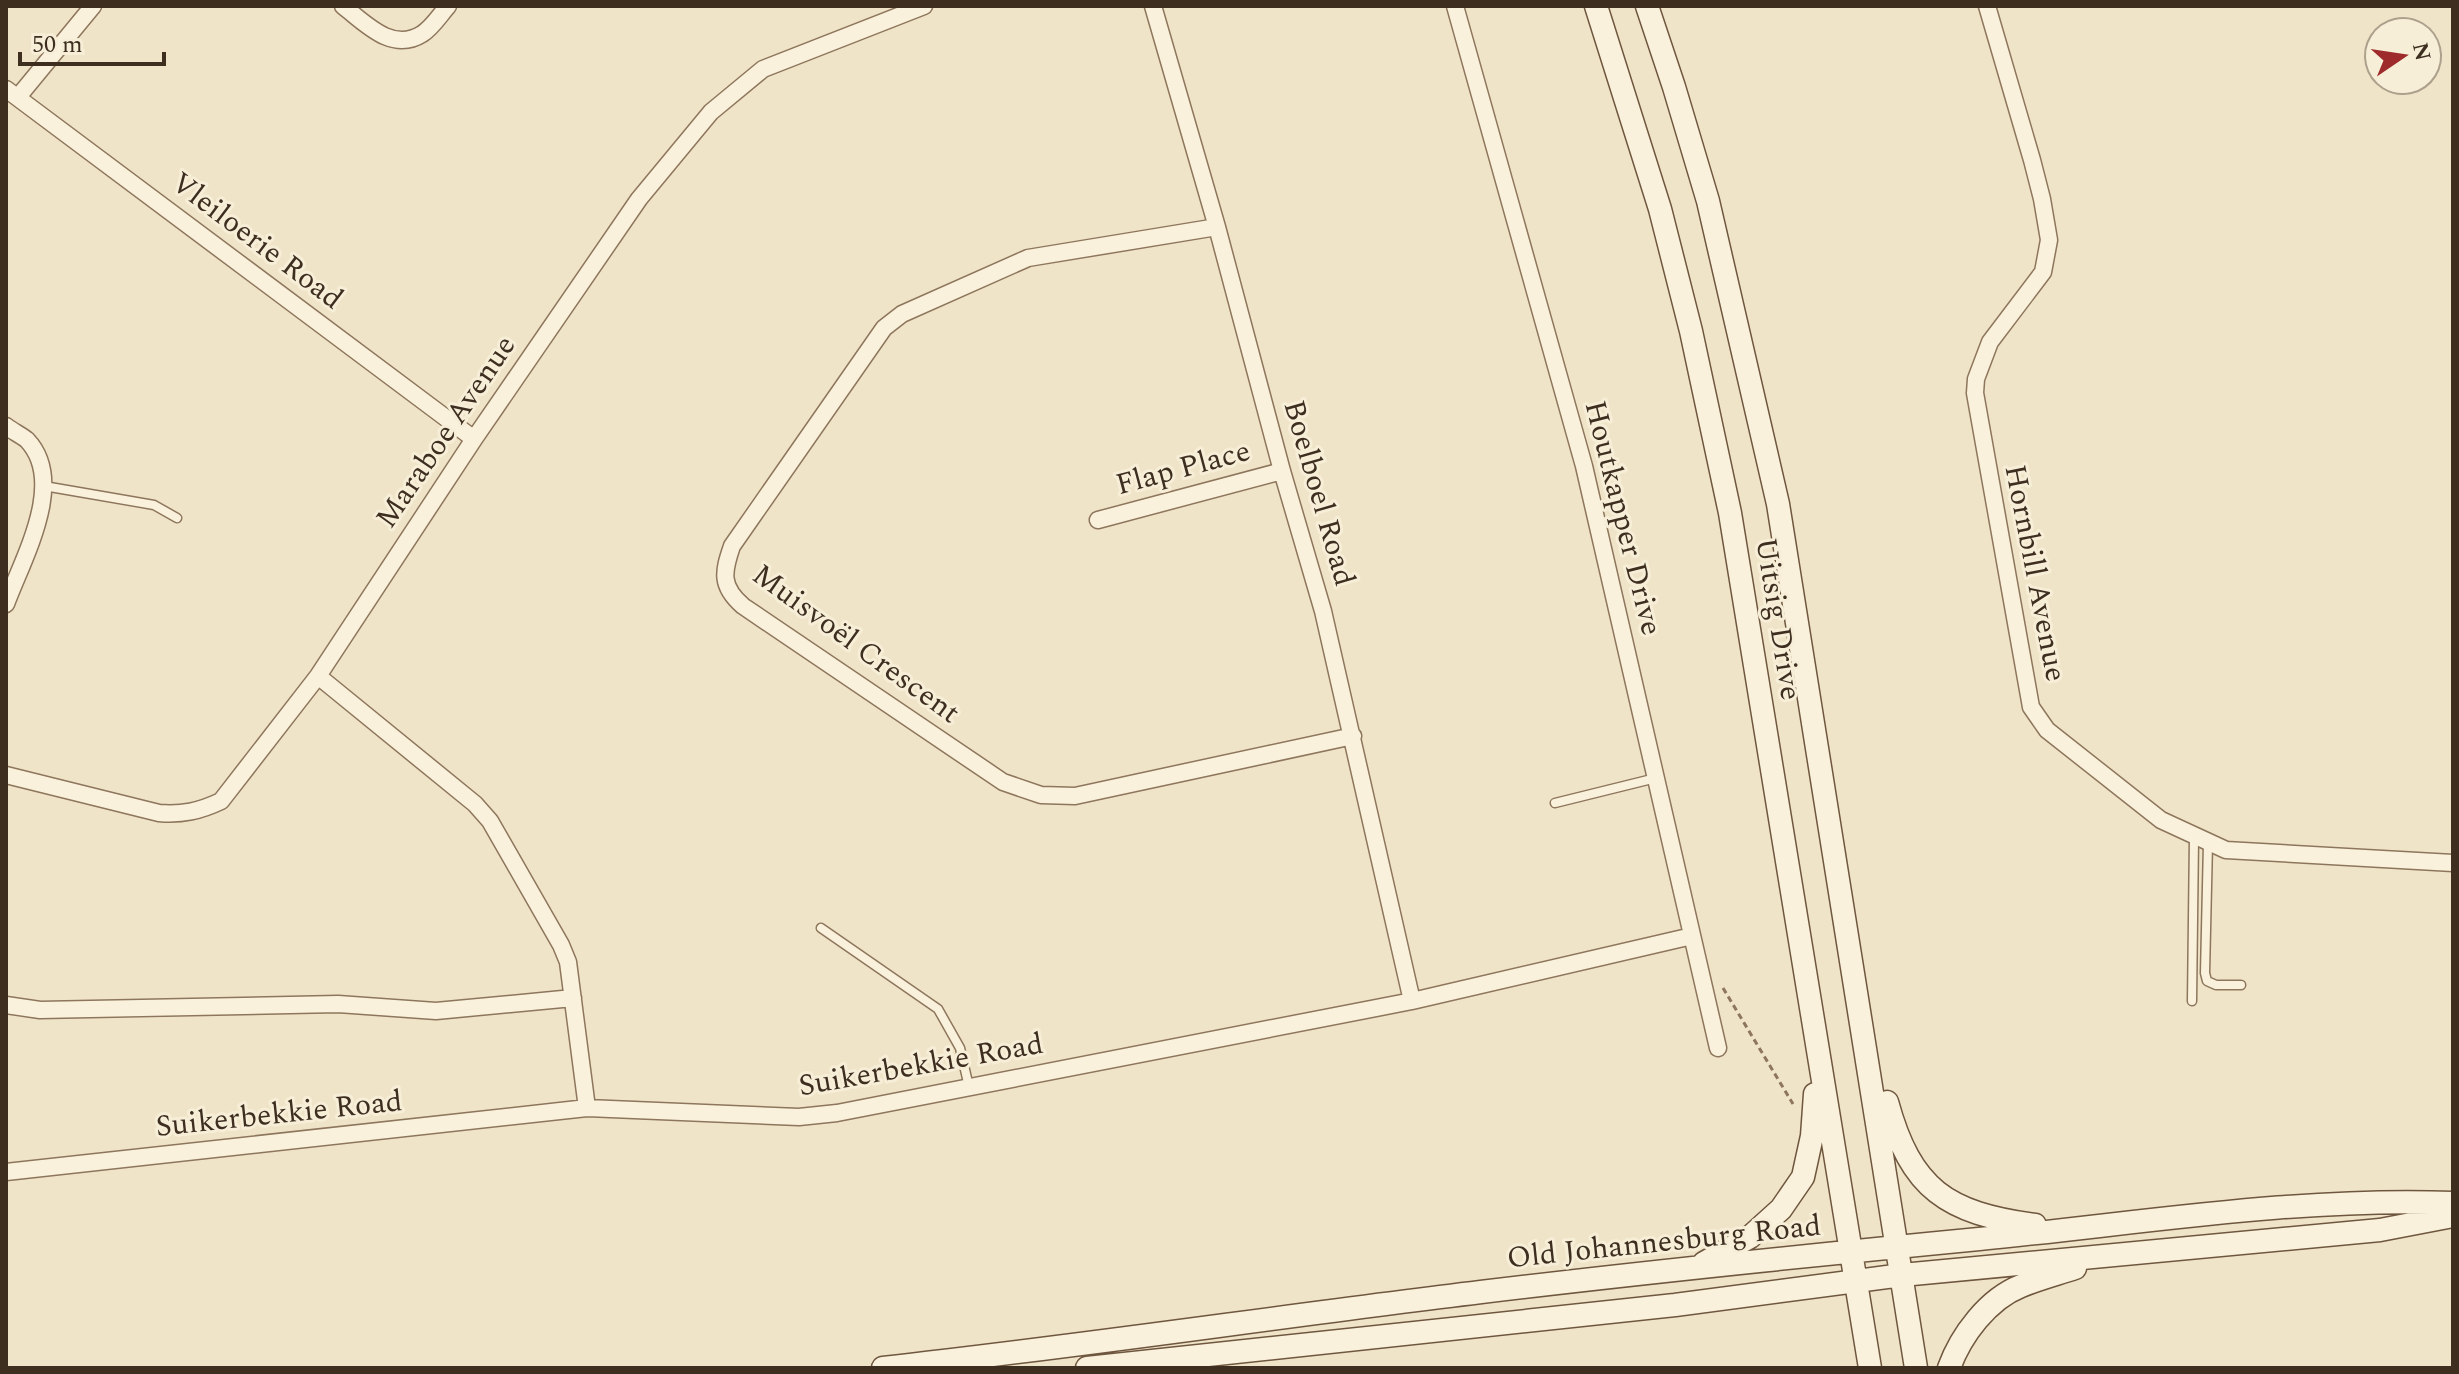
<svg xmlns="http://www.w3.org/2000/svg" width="2459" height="1374" font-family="Spectral,serif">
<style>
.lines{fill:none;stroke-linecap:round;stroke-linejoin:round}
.lane-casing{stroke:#8d765c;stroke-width:11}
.street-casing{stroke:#8d765c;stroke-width:19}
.secondary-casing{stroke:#6f573f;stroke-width:25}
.path{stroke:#8d765c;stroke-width:3;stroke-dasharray:6 4;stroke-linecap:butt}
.lane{stroke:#faf1dc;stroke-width:8}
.street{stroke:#faf1dc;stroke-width:16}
.secondary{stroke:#faf1dc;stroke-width:22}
.labels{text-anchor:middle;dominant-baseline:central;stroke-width:6;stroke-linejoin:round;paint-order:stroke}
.street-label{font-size:30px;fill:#3d2e20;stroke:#f7eed8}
</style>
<rect width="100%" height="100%" fill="#f0e4c8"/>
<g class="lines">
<g class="lane-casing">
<path id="lane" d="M 44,486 L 154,505 L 177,518
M 1555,803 L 1656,778
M 2208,843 L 2205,973 L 2207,981 L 2216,985 L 2241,985
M 821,928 L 938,1009 L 960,1048 L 969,1087
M 2192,1001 L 2194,837"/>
</g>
<g class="street-casing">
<path id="street" d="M 343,6 C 365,23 392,53 422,34 C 432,28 440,15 448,6
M 1153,6 L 1217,227 L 1282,471 L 1323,611 L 1412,1001
M 1455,6 L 1584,466 L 1718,1048
M 1987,6 L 2032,160 L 2042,199 L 2049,240 L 2043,272 L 1990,342 L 1976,379 L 1975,393 L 2031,707 L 2047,730 L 2161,820 L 2226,850 L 2453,863
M 6,89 L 474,439
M 18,97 L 93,6
M 1217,227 L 1028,258 L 902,314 L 884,328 L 732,546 C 723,572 720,586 743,606 L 1003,782 L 1041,795 L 1075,796 L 1353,736
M 6,426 C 12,431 21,435 27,440 C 67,482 23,558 6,604
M 1098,520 L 1282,471
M 318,676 L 475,804 L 490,821 L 561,945 L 568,962 L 587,1108
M 6,775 L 159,813 C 182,815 200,811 221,801 L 318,676 L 474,439 L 639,199 L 711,112 L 763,69 L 924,6
M 6,1005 L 40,1010 L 338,1004 L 436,1011 L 573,998
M 6,1172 L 587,1108 L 799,1117 L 837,1113 L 1412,1001 L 1692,936"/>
</g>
<g class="secondary-casing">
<path id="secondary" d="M 1596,6 L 1660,209 L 1691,331 L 1730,513 L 1870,1368
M 1647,6 L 1674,87 L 1708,201 L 1778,504 L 1916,1368
M 1887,1102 C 1911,1190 1947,1213 2035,1225
M 1704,1263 L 1750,1237 L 1781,1209 L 1803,1177 L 1812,1136 L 1815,1094
M 883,1368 C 1083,1346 1282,1316 1481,1292 C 1647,1272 1813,1255 1979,1239 C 2136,1224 2295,1197 2453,1203
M 1087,1368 L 1675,1305 L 1902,1275 L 2380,1230 L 2453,1216
M 1949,1368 C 1961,1335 1988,1299 2021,1286 C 2038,1279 2057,1274 2075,1268"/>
</g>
<path class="path" d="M 1723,988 L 1793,1104"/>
<use href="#lane" class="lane"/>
<use href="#street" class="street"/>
<use href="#secondary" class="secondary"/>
</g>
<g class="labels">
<g class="street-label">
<text transform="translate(257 241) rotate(37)">Vleiloerie Road</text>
<text transform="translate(446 432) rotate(-56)">Maraboe Avenue</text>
<text transform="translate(1183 468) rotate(-15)">Flap Place</text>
<text transform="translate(1319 493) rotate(74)">Boelboel Road</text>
<text transform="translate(1623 518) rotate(76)">Houtkapper Drive</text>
<text transform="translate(2035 573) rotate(79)">Hornbill Avenue</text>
<text transform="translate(1778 619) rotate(81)">Uitsig Drive</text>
<text transform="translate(856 644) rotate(36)">Muisvoël Crescent</text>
<text transform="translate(921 1065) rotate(-10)">Suikerbekkie Road</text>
<text transform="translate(279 1114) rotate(-6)">Suikerbekkie Road</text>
<text transform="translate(1664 1242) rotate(-6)">Old Johannesburg Road</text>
</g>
</g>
<rect width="2459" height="1374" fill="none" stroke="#3d2e20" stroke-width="16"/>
<g transform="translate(2403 56) rotate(77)"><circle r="38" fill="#f7eed8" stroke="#ada18e" stroke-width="2"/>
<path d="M0-6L14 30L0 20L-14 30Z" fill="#9e2a2b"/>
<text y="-12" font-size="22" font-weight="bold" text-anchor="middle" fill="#3d2e20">N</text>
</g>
<path d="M20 52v12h144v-12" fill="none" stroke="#3d2e20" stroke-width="4"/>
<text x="32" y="52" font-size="24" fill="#3d2e20" stroke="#f7eed8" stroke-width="6" paint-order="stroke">50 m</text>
</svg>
